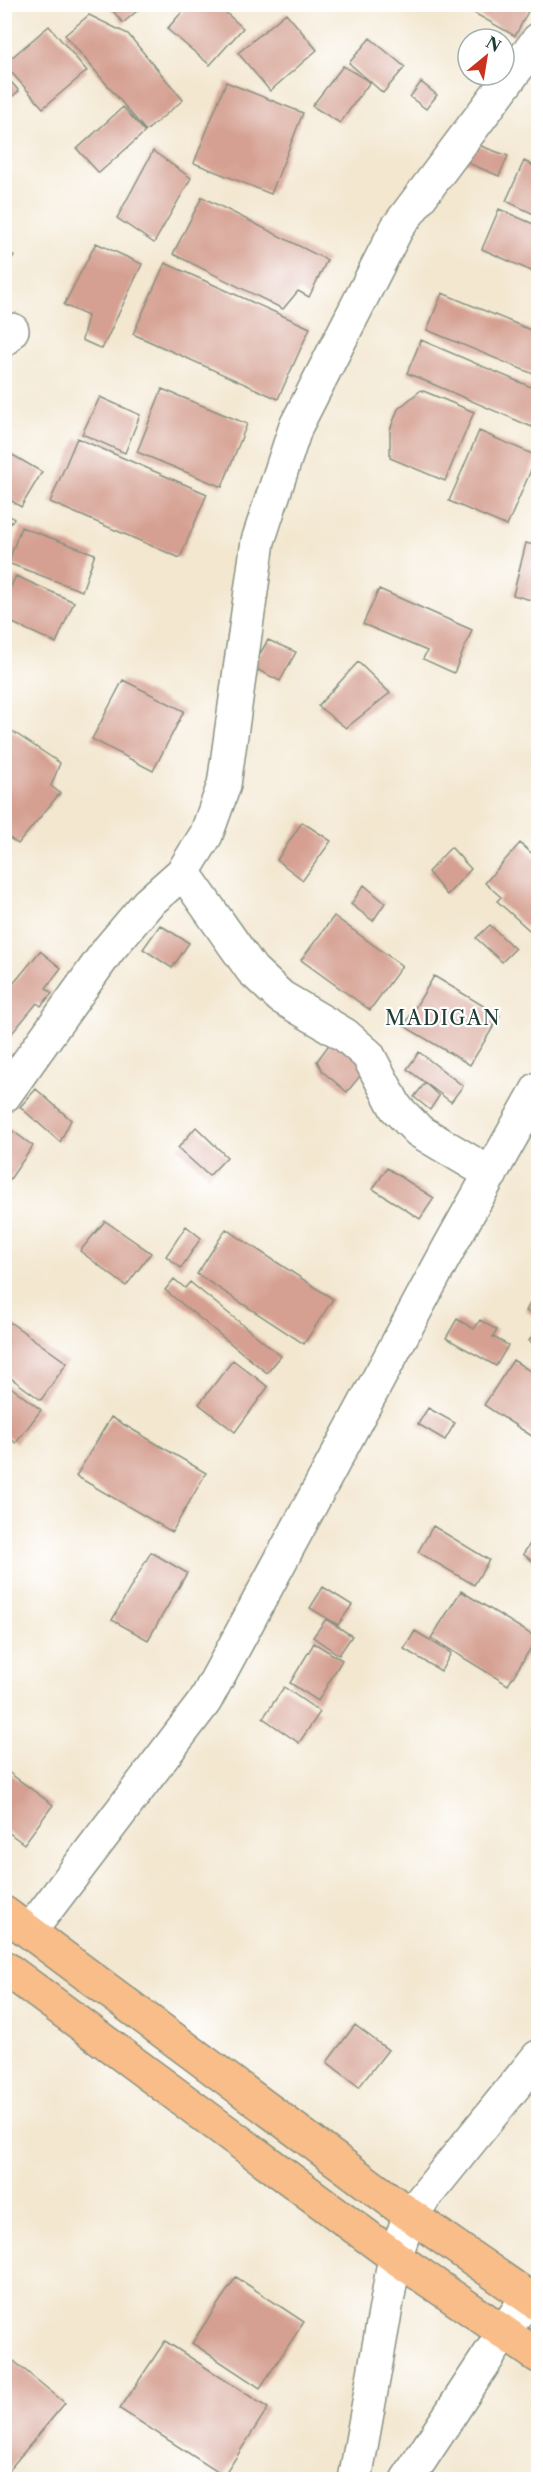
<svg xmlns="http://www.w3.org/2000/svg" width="543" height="2484" font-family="'Libre Caslon Text',serif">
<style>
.building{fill:#d5a092}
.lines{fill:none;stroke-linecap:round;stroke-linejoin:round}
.minor-casing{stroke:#899282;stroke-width:36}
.major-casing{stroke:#899282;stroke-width:36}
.minor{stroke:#fff;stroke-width:33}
.major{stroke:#f8bd89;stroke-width:33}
.labels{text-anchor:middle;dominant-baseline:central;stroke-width:4.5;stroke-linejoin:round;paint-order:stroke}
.quarter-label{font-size:20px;letter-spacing:1.5px;fill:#1f3d34;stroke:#fff}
</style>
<rect width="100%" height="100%" fill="#fff"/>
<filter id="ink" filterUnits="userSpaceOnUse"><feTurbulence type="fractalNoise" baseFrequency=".0167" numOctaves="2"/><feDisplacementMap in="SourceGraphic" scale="12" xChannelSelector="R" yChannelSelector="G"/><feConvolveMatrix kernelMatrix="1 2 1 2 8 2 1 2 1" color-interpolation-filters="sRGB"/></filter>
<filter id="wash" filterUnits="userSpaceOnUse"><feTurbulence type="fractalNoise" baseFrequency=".008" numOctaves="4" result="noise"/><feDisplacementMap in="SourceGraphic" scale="24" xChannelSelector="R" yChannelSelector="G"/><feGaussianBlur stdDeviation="1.35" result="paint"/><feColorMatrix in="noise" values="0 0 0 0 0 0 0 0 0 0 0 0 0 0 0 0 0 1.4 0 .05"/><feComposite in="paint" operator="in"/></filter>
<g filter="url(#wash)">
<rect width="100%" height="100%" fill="#f3e7d0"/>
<g id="blocks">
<path class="building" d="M 107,4 L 145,4 L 123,23 Z
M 189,4 L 216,4 L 243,28 L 210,65 L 167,29 Z
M 458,4 L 532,4 L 515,36 Z
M 286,13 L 317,50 L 270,91 L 238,53 Z
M 89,15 L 128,34 L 183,100 L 146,131 L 65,35 Z
M 49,26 L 87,71 L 43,108 L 4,64 Z
M 370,38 L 405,67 L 383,93 L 349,63 Z
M 343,66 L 370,82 L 340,123 L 312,106 Z
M 4,74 L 19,91 L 4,103 Z
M 226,82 L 303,113 L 271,194 L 194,163 Z
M 421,82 L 437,95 L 426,109 L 410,97 Z
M 123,107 L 145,132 L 99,173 L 77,149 Z
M 470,142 L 508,156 L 499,176 L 461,160 Z
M 153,151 L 191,178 L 154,243 L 117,218 Z
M 524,161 L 538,168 L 538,216 L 506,201 Z
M 202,197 L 327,260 L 309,297 L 298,291 L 283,309 L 173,254 Z
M 499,209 L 538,226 L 538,274 L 482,249 Z
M 96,243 L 142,264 L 102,349 L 82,340 L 88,316 L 64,305 Z
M 4,247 L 14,256 L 4,266 Z
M 165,263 L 310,328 L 278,399 L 133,334 Z
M 442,293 L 538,333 L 538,376 L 427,330 Z
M 421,340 L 538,390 L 538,412 L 532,427 L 407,373 Z
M 162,389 L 247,424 L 222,487 L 137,452 Z
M 421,390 L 474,412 L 445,481 L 390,458 L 390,430 L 398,409 Z
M 100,397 L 140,415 L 125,453 L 82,434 Z
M 479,431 L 537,456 L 507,526 L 449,501 Z
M 77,438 L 207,494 L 180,558 L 50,502 Z
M 4,450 L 42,472 L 21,507 L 4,496 Z
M 4,512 L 14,519 L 4,531 Z
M 21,527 L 95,554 L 82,591 L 8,563 Z
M 526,543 L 538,546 L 538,602 L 513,595 Z
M 16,576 L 74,602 L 56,643 L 4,619 L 4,600 Z
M 379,589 L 472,630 L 454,673 L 423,659 L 427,651 L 363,624 Z
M 268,640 L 296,652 L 280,681 L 252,667 Z
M 358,662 L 390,693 L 346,728 L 318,706 Z
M 123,680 L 184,711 L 153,771 L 92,739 Z
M 9,729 L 60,763 L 51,786 L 60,793 L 18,844 L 4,834 L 4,736 Z
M 302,822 L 331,841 L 303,880 L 277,860 Z
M 520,843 L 538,859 L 538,938 L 497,901 L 501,897 L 485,883 Z
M 451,847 L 471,869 L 447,895 L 428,872 Z
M 364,885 L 385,903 L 373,921 L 351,904 Z
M 334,916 L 402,966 L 370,1010 L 301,960 Z
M 160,925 L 189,943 L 172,968 L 143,949 Z
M 490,925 L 515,949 L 502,962 L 476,938 Z
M 40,951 L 61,968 L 46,988 L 52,993 L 41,1006 L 37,1003 L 4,1043 L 4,995 Z
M 434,976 L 500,1016 L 470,1065 L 404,1026 Z
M 333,1039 L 369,1065 L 347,1092 L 323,1072 L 317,1061 Z
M 419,1052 L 463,1086 L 451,1102 L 407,1069 Z
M 425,1083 L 439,1096 L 430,1110 L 414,1097 Z
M 36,1089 L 71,1120 L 60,1142 L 20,1107 Z
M 6,1126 L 33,1146 L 6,1185 L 4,1129 Z
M 196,1127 L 227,1157 L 209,1176 L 178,1148 Z
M 387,1168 L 434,1198 L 420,1219 L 373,1189 Z
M 105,1221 L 151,1253 L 126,1286 L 80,1251 Z
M 186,1226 L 201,1238 L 181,1268 L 166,1256 Z
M 226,1229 L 333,1299 L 304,1344 L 197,1274 Z
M 174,1279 L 185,1288 L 190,1282 L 281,1356 L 267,1373 L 165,1290 Z
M 538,1288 L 538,1318 L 526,1311 Z
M 4,1318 L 67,1363 L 41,1400 L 4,1373 Z
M 457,1319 L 474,1329 L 480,1320 L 497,1330 L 493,1337 L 508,1345 L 496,1366 L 446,1338 Z
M 538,1325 L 538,1346 L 529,1341 Z
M 233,1360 L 268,1387 L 235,1432 L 199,1404 Z
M 513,1360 L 538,1376 L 538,1440 L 484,1405 Z
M 4,1382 L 41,1410 L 16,1443 L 4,1434 Z
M 428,1408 L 455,1423 L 445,1440 L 418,1424 Z
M 111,1417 L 206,1473 L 172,1532 L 76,1476 Z
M 433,1526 L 489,1560 L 474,1585 L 418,1552 Z
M 538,1532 L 538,1565 L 523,1554 Z
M 151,1552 L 187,1573 L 148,1640 L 112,1620 Z
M 323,1587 L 352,1605 L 338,1625 L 310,1608 Z
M 461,1591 L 537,1638 L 508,1685 L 431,1638 Z
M 326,1619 L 352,1636 L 339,1655 L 313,1637 Z
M 415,1631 L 451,1653 L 441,1671 L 404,1649 Z
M 314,1643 L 342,1660 L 318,1701 L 290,1683 Z
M 284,1687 L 320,1712 L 299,1743 L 263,1718 Z
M 4,1769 L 53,1805 L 24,1844 L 4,1829 Z
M 355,2025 L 388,2050 L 359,2087 L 327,2062 Z
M 236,2277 L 304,2322 L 260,2388 L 192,2343 Z
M 165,2341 L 268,2408 L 224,2476 L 120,2409 Z
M 4,2353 L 65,2403 L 4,2476 Z"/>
</g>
</g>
<g filter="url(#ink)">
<use href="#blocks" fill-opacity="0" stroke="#899282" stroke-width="1.5"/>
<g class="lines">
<g class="minor-casing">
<path id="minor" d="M 4,340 L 12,330
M 183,872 L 252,970 L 281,997 L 345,1035 L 368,1055 L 396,1108 L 419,1131 L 491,1174
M 4,1096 L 109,949 L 148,903 L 183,872 L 206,835 L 224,785 L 258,541 L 296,426 L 397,228 L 538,40
M 30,1931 L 205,1701 L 451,1244 L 538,1089
M 355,2480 L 395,2257 L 410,2215 L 538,2057
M 407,2480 L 528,2296"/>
</g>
<g class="major-casing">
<path id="major" d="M 4,1913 L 410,2215 L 538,2304
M 4,1967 L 395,2257 L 538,2356"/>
</g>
<use href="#minor" class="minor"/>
<use href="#major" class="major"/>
</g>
</g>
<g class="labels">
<g class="quarter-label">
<text x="443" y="1018">MADIGAN</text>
</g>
</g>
<rect width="543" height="2484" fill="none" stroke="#fff" stroke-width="24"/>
<g transform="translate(486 57) rotate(30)"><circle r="28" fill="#ffffff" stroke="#a5b1ae" stroke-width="1.5"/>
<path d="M0-4.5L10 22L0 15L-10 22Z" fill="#c8321e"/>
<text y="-9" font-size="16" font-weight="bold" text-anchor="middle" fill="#1f3d34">N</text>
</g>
</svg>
